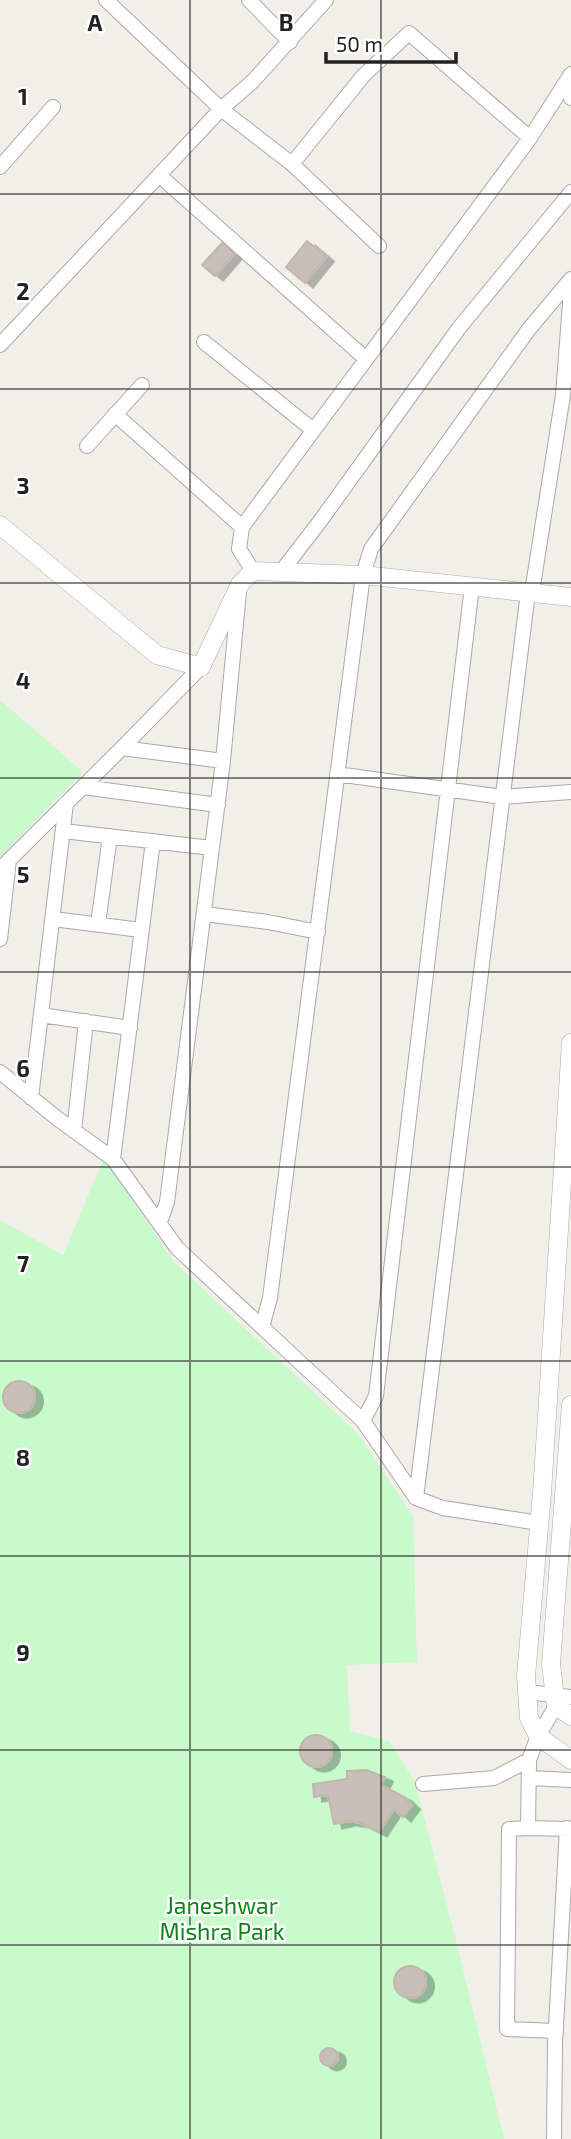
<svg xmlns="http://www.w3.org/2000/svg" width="571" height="2139" font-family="'Exo 2',sans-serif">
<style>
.park{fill:#c8facc}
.building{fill:#c7bfb8;stroke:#c4b6ab;stroke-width:2;filter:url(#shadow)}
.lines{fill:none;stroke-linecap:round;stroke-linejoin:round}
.minor-casing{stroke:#a9a9a9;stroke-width:16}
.tertiary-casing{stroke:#a9a9a9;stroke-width:19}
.minor{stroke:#fff;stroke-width:14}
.tertiary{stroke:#fff;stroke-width:18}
.grid{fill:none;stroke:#222;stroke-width:2;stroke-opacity:0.55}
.labels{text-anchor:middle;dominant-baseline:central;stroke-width:5;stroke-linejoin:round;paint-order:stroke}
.park-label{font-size:23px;fill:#0c8416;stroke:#fff}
.grid-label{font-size:23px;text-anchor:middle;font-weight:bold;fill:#222;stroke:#fff;stroke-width:5;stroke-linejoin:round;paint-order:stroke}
</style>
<defs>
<filter id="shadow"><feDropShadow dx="8" dy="4.5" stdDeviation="0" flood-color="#0004"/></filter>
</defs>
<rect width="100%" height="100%" fill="#f2efe9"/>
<path class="park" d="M 0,700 L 83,772 L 0,857 Z
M 104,1158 L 174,1262 L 358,1434 L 413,1516 L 417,1662 L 347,1665 L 350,1731 L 389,1741 L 415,1782 L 457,1944 L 504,2139 L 0,2139 L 0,1220 L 63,1255 Z"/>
<path class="building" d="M 307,241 L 326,257 L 305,283 L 286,267 Z
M 223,242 L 235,253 L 215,276 L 202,265 Z
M3 1397a16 16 0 1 1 32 0a16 16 0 1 1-32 0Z
M300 1751a16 16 0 1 1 32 0a16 16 0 1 1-32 0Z
M 366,1770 L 385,1777 L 381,1785 L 404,1797 L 412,1805 L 403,1817 L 394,1809 L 379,1832 L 361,1823 L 348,1821 L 334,1824 L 328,1795 L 314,1797 L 313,1784 L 347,1779 L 347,1771 Z
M394 1982a16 16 0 1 1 32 0a16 16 0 1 1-32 0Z
M320 2057a9 9 0 1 1 18 0a9 9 0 1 1-18 0Z"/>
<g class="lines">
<g class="minor-casing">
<path id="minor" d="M 106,0 L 221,109 L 292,164 L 379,246
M 249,0 L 290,42
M 570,75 L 571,98
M 292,164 L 363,76 L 409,33 L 530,138
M 0,167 L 53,107
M 159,175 L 366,359
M 204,342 L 313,430
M 0,345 L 221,109 L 253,81 L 326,0
M 115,414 L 242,527 L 239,549 L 253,571
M 87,446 L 142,385
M 242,527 L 530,138 L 571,74
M 281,572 L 321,520 L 459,328 L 571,192
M 532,592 L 563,395 L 571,290
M 122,748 L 223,761
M 337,774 L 502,797 L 571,792
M 83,787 L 218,805
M 63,831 L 212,848
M 0,869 L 122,748 L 201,667
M 204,914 L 268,922 L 318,932
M 53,919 L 141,930
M 98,924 L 110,836
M 0,939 L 9,860
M 41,1015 L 130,1028
M 0,1072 L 58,1119 L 113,1159 L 177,1248 L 363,1421 L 416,1498 L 443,1508 L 539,1523
M 31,1098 L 66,803
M 74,1131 L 86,1021
M 113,1159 L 153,841
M 160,1222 L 167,1202 L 223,761 L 239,592
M 262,1327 L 270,1298 L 363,575 L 371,549 L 529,329 L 571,279
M 363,1421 L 376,1396 L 472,586
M 416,1498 L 528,592
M 527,1692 L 571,1697
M 529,1760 L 528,1828 L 571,1829
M 529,1778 L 571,1780
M 423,1784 L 494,1778 L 529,1760 L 538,1736 L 556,1706
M 528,1828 L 509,1829 L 507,2029 L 556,2031
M 554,2139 L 555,2044 L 567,1828"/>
</g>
<g class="tertiary-casing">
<path id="tertiary" d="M 0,525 L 157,655 L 201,667 L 240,584 L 253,571 L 363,575 L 571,597
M 571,1043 L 542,1493 L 526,1676 L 529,1718 L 538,1736 L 571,1760
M 571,1405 L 551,1664 L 556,1706 L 571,1716"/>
</g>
<use href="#minor" class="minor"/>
<use href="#tertiary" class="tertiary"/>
</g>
<path class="grid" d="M 190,0 L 190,2139M 381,0 L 381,2139M 0,194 L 571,194M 0,389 L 571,389M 0,583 L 571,583M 0,778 L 571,778M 0,972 L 571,972M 0,1167 L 571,1167M 0,1361 L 571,1361M 0,1556 L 571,1556M 0,1750 L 571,1750M 0,1945 L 571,1945"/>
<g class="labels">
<g class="park-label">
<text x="222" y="1905">Janeshwar<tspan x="222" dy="26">Mishra Park</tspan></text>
</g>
</g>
<g class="grid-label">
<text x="95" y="31">A</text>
<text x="286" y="31">B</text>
<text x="23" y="105">1</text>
<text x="23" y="300">2</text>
<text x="23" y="494">3</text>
<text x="23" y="689">4</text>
<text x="23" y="883">5</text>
<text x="23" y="1077">6</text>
<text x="23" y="1272">7</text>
<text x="23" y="1466">8</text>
<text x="23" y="1661">9</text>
</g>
<path d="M326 52v10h130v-10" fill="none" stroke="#222222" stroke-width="3.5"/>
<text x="336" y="52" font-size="21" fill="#222222" stroke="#ffffff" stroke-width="5" paint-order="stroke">50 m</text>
</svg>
